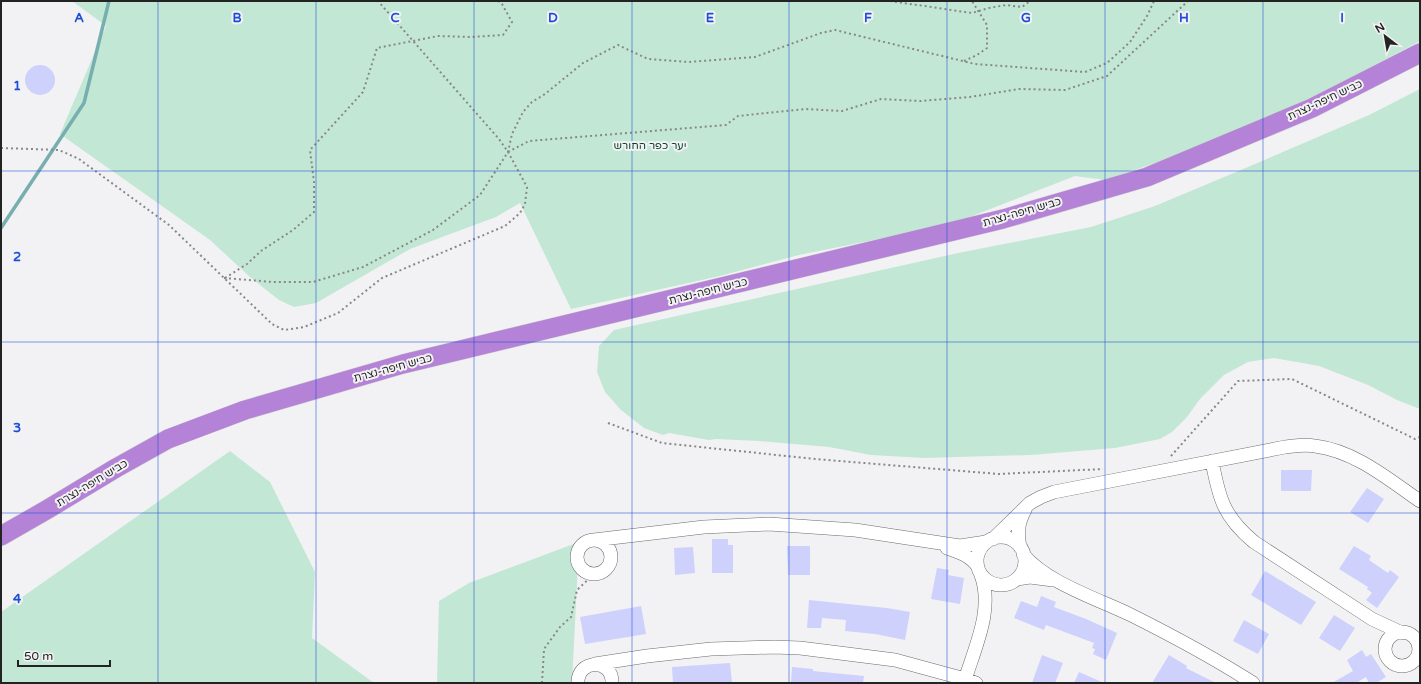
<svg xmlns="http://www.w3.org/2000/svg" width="1421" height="684" font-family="'Varela Round',Heebo,sans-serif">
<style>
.green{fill:#c3e7d5}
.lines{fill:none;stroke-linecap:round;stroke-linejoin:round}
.stream{stroke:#77afb0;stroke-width:3.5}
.building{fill:#cdd1fc}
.minor-casing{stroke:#6b6c6d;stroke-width:14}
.highway-casing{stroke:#cfcfcf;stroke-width:20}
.path{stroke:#88888a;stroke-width:2;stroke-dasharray:2 3;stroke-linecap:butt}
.minor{stroke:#fff;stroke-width:13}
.highway{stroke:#b482d6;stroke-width:19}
.grid{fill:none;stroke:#1d4ed8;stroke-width:1;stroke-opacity:0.55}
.labels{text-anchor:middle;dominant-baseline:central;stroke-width:4;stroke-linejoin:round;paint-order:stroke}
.street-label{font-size:11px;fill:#232324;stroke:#f2f2f4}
.park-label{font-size:11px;fill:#003f29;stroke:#f2f2f4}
.grid-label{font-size:13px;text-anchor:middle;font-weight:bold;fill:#1d4ed8;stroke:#f2f2f4;stroke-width:4;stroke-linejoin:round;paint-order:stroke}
</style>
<rect width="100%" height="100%" fill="#f2f2f4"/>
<path class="green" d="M 72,1 L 1420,1 L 1420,41 L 1291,109 L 1202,147 L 1105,180 L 1075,176 L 949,225 L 799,255 L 720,276 L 571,309 L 520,203 L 496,217 L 410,249 L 316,303 L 294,307 L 279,300 L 251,278 L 210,240 L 60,134 L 106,26 Z
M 1420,89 L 1420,409 L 1397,400 L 1368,385 L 1319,366 L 1274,358 L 1248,362 L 1224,375 L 1200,399 L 1187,417 L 1172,432 L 1160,439 L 1115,448 L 1031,455 L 924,458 L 871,455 L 829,447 L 759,441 L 716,439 L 709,440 L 669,433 L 663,435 L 644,428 L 621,410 L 605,392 L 597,372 L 599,346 L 614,330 L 958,253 L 1091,227 L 1155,206 L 1248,167 L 1369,115 Z
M 230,451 L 270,482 L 315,572 L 312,638 L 374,683 L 1,683 L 1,612 Z
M 579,542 L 572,683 L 437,683 L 439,601 L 469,583 Z"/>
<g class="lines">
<path class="stream" d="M 1,228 L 84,103 L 109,1"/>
</g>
<path class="building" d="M25 80a15 15 0 1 1 30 0a15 15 0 1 1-30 0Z
M 1281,470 L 1312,470 L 1311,491 L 1281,491 Z
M 1367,488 L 1384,499 L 1368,523 L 1350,512 Z
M 712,539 L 728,539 L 728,545 L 733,545 L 733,573 L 712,573 Z
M 787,546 L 810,546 L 810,575 L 788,575 Z
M 1354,546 L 1371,556 L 1369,560 L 1388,573 L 1390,570 L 1399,577 L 1377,608 L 1366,600 L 1372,593 L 1367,589 L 1368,587 L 1339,569 Z
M 693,547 L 695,573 L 675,575 L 674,548 Z
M 937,568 L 949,570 L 948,575 L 964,578 L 960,604 L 931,599 Z
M 1265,571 L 1316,602 L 1301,625 L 1251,595 Z
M 1041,596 L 1056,602 L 1054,607 L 1086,619 L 1117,633 L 1106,660 L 1093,654 L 1095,649 L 1092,648 L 1094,643 L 1046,625 L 1044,630 L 1014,618 L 1021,601 L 1037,607 Z
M 809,600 L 887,608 L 910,612 L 905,640 L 875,634 L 845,631 L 846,620 L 822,618 L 821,628 L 807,628 Z
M 641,606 L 646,634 L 585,644 L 580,617 Z
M 1334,615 L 1355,628 L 1340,651 L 1319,638 Z
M 1244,620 L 1269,634 L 1258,654 L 1233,641 Z
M 1362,650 L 1366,657 L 1371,654 L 1386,677 L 1376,683 L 1369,683 L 1366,677 L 1356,683 L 1332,683 L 1353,671 L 1347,660 Z
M 1042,655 L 1063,663 L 1055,683 L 1032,683 Z
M 1169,655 L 1187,666 L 1186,668 L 1216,683 L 1152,683 Z
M 730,663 L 732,683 L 673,683 L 672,667 Z
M 792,667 L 813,669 L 813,671 L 864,676 L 863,683 L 791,683 Z
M 1079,672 L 1104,683 L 1074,683 Z"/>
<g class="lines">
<g class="minor-casing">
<path id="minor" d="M 1212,461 C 1219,499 1224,517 1254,542 L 1372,619 L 1402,633
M977 561a24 24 0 1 1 48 0a24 24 0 1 1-48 0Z
M 993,539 L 1030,503 L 1041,497 L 1054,492 L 1285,447 C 1295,446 1305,444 1315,446 C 1355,451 1388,479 1420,501
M 594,540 L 704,527 L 769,524 L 855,530 L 960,546 L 986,542
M577 557a17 17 0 1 1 34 0a17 17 0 1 1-34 0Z
M 1020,547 C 1017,533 1018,523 1025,510
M 947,548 C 959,552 971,556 978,567
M 1023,554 C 1045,582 1098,599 1131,615 C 1173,636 1214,658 1253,683
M 1017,579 L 1030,577 L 1053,580
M1385 649a17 17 0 1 1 34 0a17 17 0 1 1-34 0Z
M 595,664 L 647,656 L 711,649 L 774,647 L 800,648 L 895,660 L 965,679 L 976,683
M 578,683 C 577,659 613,658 612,683
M 964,683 C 974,649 994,610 981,575"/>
</g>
<g class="highway-casing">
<path id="highway" d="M 1,536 L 48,509 L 116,468 L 168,439 L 245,410 L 403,364 L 1003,219 L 1147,177 L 1312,108 L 1420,53"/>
</g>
<path class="path" d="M 890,1 L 972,13 L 989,8 L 1006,5 L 1022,7 L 1030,1
M 964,61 L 977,55 L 987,48 L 987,25 L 972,1
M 1,148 L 59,150 L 79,159 L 169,225 L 272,324 L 284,330 L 304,327 L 338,313 L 382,278 L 505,226 L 520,213 L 525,204 L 527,187 L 508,152 L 499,139 L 378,1
M 508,152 L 529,141 L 726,125 L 738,116 L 805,109 L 842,111 L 881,99 L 920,101 L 970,97 L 1019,89 L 1065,90 L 1107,76 L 1188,1
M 224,278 L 273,282 L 313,282 L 363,267 L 433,230 L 480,195 L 508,152 L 512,134 L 523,112 L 532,102 L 545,94 L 583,63 L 618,45 L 648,59 L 689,62 L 755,57 L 821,33 L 835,30 L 975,64 L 1085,72 L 1107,63 L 1130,42 L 1147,16 L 1154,1
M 225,278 L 247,264 L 261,251 L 293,230 L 314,212 L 314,182 L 310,150 L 363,92 L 377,48 L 438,36 L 471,37 L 503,35 L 512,22 L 502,4 L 498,1
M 608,423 L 662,443 L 815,459 L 999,474 L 1103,469
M 1171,456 L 1238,381 L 1292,379 L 1415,439 L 1420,437
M 542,683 L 544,649 L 560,627 L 571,617 L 577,590 L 594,574"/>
<use href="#minor" class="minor"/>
<use href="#highway" class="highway"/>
</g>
<path class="grid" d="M 158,1 L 158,683M 316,1 L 316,683M 474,1 L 474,683M 632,1 L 632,683M 789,1 L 789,683M 947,1 L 947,683M 1105,1 L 1105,683M 1263,1 L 1263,683M 1,171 L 1420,171M 1,342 L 1420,342M 1,513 L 1420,513"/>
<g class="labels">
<g class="street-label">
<text transform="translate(1325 100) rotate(-25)">כביש חיפה-נצרת</text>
<text transform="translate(1022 212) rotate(-16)">כביש חיפה-נצרת</text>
<text transform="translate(708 291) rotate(-14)">כביש חיפה-נצרת</text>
<text transform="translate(393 368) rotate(-15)">כביש חיפה-נצרת</text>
<text transform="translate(92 483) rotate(-31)">כביש חיפה-נצרת</text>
</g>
<g class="park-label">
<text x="650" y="145">יער כפר החורש</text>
</g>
</g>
<g class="grid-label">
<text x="79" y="22">A</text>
<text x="237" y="22">B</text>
<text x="395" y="22">C</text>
<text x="553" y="22">D</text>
<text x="710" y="22">E</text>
<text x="868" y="22">F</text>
<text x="1026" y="22">G</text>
<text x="1184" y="22">H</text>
<text x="1342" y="22">I</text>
<text x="17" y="90">1</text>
<text x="17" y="261">2</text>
<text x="17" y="432">3</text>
<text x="17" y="603">4</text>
</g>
<rect width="1421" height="684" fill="none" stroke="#232324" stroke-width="4"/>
<g transform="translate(1385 36) rotate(329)" stroke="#f2f2f4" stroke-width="3" paint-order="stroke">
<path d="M0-3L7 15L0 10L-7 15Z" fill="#232324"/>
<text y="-6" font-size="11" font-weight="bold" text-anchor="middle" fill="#232324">N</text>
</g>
<path d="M18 660v6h92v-6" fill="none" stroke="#232324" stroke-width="2"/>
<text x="24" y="660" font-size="12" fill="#232324" stroke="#f2f2f4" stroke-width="3" paint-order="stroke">50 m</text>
</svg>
